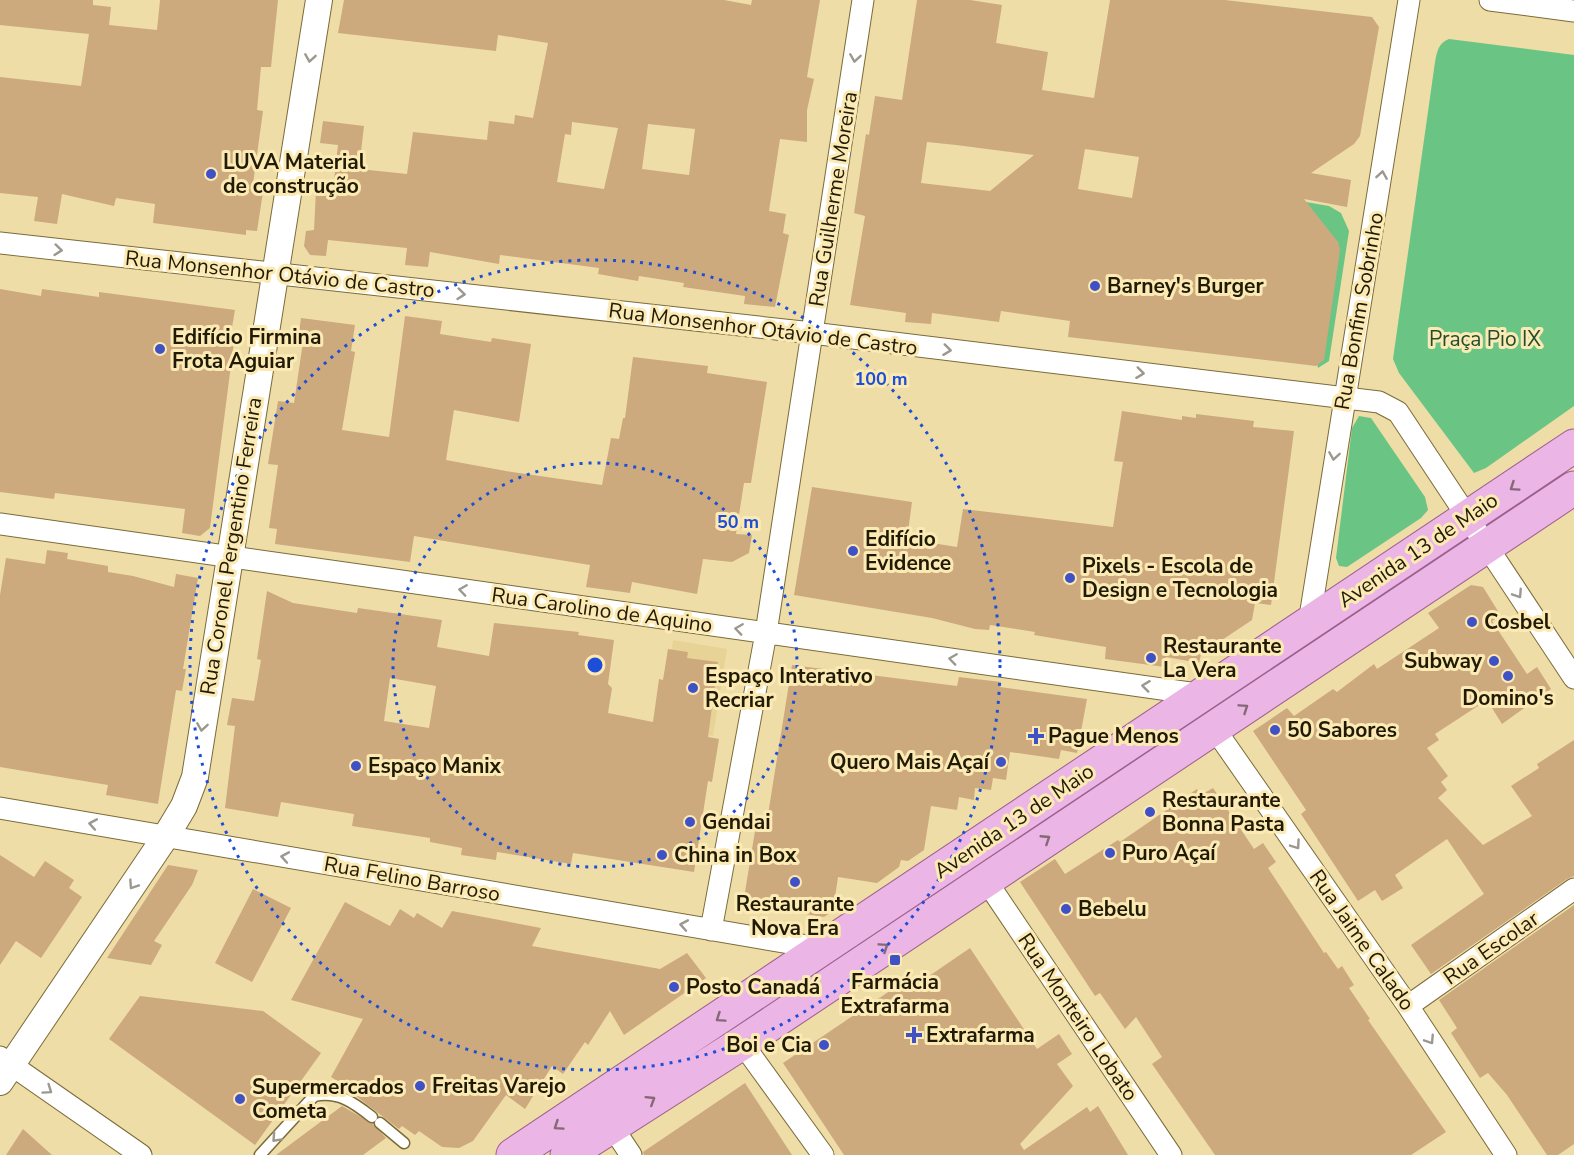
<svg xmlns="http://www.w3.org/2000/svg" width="1574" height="1155" font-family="'Nunito Sans',sans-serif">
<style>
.built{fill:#e8d396}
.green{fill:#6ac584}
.building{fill:#cda97e;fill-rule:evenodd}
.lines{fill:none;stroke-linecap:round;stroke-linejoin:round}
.service-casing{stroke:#7b6b38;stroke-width:13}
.minor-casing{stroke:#7b6b38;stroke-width:23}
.tertiary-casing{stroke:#7b6b38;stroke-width:28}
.primary-casing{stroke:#9c5f8b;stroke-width:35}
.service{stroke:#fff;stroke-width:10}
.minor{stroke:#fff;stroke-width:21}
.tertiary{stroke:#fff;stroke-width:26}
.primary{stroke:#ebb5e5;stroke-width:33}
.oneway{stroke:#9b988f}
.oneway2{stroke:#866876}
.ring{fill:none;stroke:#1d4ed8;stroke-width:3;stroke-dasharray:3 6}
.poi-dot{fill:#4051c5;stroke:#fceab4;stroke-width:2}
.labels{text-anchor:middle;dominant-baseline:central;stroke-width:6;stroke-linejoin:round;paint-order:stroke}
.poi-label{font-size:21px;font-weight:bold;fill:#211b06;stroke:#fceab4;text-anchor:start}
.street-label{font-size:21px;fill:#211b06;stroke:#fceab4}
.park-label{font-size:21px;fill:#234c2f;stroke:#fceab4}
.centre{fill:#1d4ed8;stroke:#fceab4;stroke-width:3}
.ring-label{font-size:18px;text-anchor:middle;font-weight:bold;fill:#1d4ed8;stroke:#fceab4;stroke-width:6;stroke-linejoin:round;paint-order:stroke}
</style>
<rect width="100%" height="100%" fill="#efdda7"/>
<path class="built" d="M 673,640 L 727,649 L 713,736 L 660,727 Z"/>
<path class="green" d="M 1449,39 L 1574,55 L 1574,406 L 1486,468 L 1474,473 L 1399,373 L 1393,359 L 1435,62 C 1437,52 1438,43 1449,39 Z
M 1254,193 L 1329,206 L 1341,213 L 1349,231 L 1329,361 L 1318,368 L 1309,329 Z
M 1359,416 L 1371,418 L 1425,497 L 1428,510 L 1421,518 L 1347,567 L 1339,566 L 1336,558 L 1352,428 Z"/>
<path class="building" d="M 0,0 L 93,0 L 93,5 L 111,7 L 109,25 L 157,30 L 160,0 L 278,0 L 271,67 L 261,67 L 257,110 L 263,111 L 252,191 L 263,192 L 257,231 L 246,230 L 246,235 L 153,223 L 155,204 L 116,198 L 114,206 L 62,194 L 57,224 L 34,221 L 38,197 L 0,193 L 0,77 L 81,86 L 89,34 L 0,25 Z
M 344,0 L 724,0 L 751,5 L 752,0 L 820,0 L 807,77 L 814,79 L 807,110 L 807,142 L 780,139 L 769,211 L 786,214 L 783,233 L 789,235 L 775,307 L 744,304 L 745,296 L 683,287 L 684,283 L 639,276 L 638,281 L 598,274 L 599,268 L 500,255 L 499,264 L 430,252 L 428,267 L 405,265 L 407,248 L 328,240 L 326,256 L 310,255 L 304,246 L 306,231 L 314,230 L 316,190 L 332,198 L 338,145 L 320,143 L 323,121 L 364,126 L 359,169 L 407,174 L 413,132 L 487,140 L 489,121 L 514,124 L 515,115 L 533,118 L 548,43 L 498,35 L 496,51 L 338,33 ZM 572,122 L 618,128 L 604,189 L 557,182 L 565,134 L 571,135 ZM 648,124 L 695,129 L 689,175 L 642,169 Z
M 917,0 L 970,0 L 1002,5 L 996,43 L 1048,52 L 1042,90 L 1094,98 L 1110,0 L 1225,0 L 1372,17 L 1379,27 L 1360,136 L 1354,144 L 1311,173 L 1351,180 L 1347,207 L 1304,199 L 1338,242 L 1340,250 L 1324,360 L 1316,366 L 1068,337 L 1070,321 L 1001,311 L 999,322 L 932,313 L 931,324 L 905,322 L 906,313 L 850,305 L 865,216 L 854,213 L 866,134 L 869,135 L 875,96 L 902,100 ZM 927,142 L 956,145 L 1034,155 L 990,191 L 921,183 ZM 1085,149 L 1139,157 L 1132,198 L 1078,189 Z
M 0,289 L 41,296 L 42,289 L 99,297 L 99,292 L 235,310 L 231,333 L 235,334 L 210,528 L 200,536 L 182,533 L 185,509 L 55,493 L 54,499 L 0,492 Z
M 405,316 L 442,321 L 440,334 L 491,342 L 492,338 L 531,344 L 519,422 L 454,410 L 446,460 L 512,472 L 602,485 L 611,438 L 619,439 L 623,418 L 625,418 L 633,357 L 708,366 L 707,373 L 767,382 L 751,483 L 744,483 L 736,534 L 752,535 L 749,553 L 732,562 L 703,559 L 697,594 L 632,582 L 630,593 L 586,587 L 590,565 L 414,536 L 410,562 L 275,544 L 277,529 L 269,528 L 278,465 L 268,464 L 278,401 L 294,403 L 303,342 L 298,341 L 301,318 L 355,325 L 351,351 L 355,352 L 342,430 L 389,437 Z
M 1122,411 L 1182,420 L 1182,416 L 1196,418 L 1196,414 L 1254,421 L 1253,427 L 1294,431 L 1271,605 L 1255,603 L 1252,620 L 1201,654 L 1199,663 L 1166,657 L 1165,667 L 1105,659 L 1106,647 L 1034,635 L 1035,632 L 990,625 L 989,630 L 975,629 L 932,618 L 794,595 L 812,487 L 912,502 L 907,539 L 957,547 L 963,509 L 1113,527 L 1123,462 L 1114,461 Z
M 47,550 L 68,553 L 67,559 L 108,566 L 108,572 L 133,576 L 174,587 L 176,574 L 198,578 L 183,669 L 186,669 L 182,691 L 176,690 L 158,804 L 106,795 L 108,785 L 0,767 L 0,595 L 6,558 L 45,564 Z
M 1471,585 L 1483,587 L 1501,616 L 1492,621 L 1527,674 L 1537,667 L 1551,689 L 1502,724 L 1487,700 L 1435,734 L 1439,740 L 1427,748 L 1448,776 L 1441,782 L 1447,790 L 1438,798 L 1483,845 L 1532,816 L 1511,786 L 1539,768 L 1537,764 L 1574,740 L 1574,876 L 1567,879 L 1431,974 L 1411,945 L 1484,894 L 1447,839 L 1395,875 L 1403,888 L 1382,901 L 1375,890 L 1358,901 L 1301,814 L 1306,810 L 1253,731 L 1287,708 L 1294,716 L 1333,689 L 1337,692 L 1374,664 L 1377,669 L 1439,628 L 1428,613 Z
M 267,591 L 293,603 L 357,613 L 358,608 L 442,620 L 437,647 L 489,656 L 494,623 L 579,632 L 578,635 L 614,640 L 608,684 L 612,688 L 608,713 L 653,722 L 659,679 L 663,680 L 668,649 L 688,652 L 687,658 L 718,662 L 708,737 L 719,739 L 712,782 L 708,781 L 694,872 L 573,853 L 571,864 L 497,852 L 496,860 L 461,855 L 462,848 L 430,842 L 430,838 L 352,826 L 354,814 L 281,802 L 278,817 L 225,808 L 235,726 L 227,725 L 232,698 L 254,701 L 261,660 L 257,659 ZM 390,678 L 436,686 L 429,728 L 384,721 Z
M 792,665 L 957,686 L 959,677 L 1001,682 L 1000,687 L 1087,699 L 1077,753 L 1061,750 L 1059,759 L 1010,752 L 1006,780 L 993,778 L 991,790 L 975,788 L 974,800 L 959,797 L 957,810 L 931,806 L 924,850 L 908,861 L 901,860 L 899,867 L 877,883 L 838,877 L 833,911 L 824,917 L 743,904 L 756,825 L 766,827 Z
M 1213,788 L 1254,849 L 1263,843 L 1276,862 L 1268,868 L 1324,953 L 1326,952 L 1338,969 L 1342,966 L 1354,985 L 1349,988 L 1370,1019 L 1368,1020 L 1446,1132 L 1411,1155 L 1215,1155 L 1152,1064 L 1162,1057 L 1136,1017 L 1125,1029 L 1100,993 L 1095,996 L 1020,882 L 1055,859 L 1065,874 L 1118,840 L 1120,842 L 1197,789 L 1201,795 Z
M 0,855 L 34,877 L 45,861 L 74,880 L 69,888 L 82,897 L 41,958 L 16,941 L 0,965 Z
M 168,865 L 198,870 L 192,885 L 154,941 L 162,945 L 151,965 L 107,958 Z
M 253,889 L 291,908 L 252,982 L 215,963 Z
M 345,902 L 390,926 L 400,909 L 414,918 L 417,913 L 442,928 L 452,911 L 541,928 L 532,946 L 660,969 L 687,953 L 706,978 L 624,1035 L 610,1011 L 588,1045 L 585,1042 L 563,1074 L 552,1066 L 525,1109 L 506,1095 L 473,1141 L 459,1148 L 442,1147 L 419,1131 L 415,1135 L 402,1126 L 399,1129 L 356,1096 L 358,1094 L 331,1077 L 363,1019 L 291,1000 Z
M 1574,905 L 1574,1144 L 1558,1155 L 1547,1155 L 1507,1095 L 1488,1073 L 1480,1078 L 1451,1033 L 1457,1028 L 1439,1000 Z
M 970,948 L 1037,1049 L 1059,1034 L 1072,1054 L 1057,1064 L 1073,1086 L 1020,1144 L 1024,1150 L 1087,1107 L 1090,1112 L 1098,1106 L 1128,1155 L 844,1155 L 783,1063 L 906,980 L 913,987 Z
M 140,996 L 263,1011 L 321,1053 L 255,1145 L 109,1039 Z
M 745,1083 L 792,1155 L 644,1155 L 643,1152 Z
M 342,1106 L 373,1124 L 386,1138 L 363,1155 L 276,1155 Z
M 23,1129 L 52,1155 L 6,1155 Z"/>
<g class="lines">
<g class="service-casing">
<path id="service" d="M 380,1123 L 404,1143
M 260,1155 L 314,1096 C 338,1091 353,1102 372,1117"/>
</g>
<g class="minor-casing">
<path id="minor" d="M 1490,0 L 1574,11
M 0,243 L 812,333 L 1379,402 L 1398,412 L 1574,678
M 0,524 L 1204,695
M 1309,623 L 1409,0
M 1214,728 L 1408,1006 L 1506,1155
M 0,808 L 825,949
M 985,879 L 1171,1155
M 711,930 L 766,633 L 863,0
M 1408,1006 L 1574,889
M 742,1043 L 823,1155
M 0,1057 L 141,1155
M 611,1125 L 631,1155"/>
</g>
<g class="tertiary-casing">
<path id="tertiary" d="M 0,1082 L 166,836 L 184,806 L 195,777 L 319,0"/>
</g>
<g class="primary-casing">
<path id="primary" d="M 513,1155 L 1574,446
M 567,1155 L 742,1043 L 1574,488"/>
</g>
<use href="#service" class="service"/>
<use href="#minor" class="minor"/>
<use href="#tertiary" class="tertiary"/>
<use href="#primary" class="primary"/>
</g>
<defs><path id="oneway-chevron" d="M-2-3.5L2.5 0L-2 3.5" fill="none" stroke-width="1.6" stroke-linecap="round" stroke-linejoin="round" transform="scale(1.5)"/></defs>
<g class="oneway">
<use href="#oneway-chevron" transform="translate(310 58) rotate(99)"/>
<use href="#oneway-chevron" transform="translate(855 58) rotate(99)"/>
<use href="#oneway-chevron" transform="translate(1382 175) rotate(-81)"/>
<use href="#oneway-chevron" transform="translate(58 250) rotate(6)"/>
<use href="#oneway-chevron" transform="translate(461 294) rotate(6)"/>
<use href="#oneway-chevron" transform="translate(947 350) rotate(7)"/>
<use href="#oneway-chevron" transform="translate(1140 373) rotate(7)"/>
<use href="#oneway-chevron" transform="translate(1334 456) rotate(99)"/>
<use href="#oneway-chevron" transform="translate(463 590) rotate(-172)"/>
<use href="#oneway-chevron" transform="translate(1518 594) rotate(57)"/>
<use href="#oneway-chevron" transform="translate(739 629) rotate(-172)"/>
<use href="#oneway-chevron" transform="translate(953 659) rotate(-172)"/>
<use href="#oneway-chevron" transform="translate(1146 686) rotate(-173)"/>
<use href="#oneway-chevron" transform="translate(202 727) rotate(99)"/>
<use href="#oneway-chevron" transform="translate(93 824) rotate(-170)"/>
<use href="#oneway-chevron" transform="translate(1296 845) rotate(55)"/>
<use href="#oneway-chevron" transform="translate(285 857) rotate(-170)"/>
<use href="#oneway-chevron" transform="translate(133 885) rotate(124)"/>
<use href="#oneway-chevron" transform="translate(684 925) rotate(-170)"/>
<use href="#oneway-chevron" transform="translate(1430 1040) rotate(57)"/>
<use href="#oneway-chevron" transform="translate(48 1090) rotate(35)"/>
<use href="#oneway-chevron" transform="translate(276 1138) rotate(133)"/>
</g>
<g class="oneway2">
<use href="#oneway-chevron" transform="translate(1514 487) rotate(146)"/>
<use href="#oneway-chevron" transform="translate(1244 708) rotate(-34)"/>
<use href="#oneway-chevron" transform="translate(1046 839) rotate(-33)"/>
<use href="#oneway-chevron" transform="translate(884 947) rotate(-34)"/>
<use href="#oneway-chevron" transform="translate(720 1018) rotate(146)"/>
<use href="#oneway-chevron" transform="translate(651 1100) rotate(-32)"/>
<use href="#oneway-chevron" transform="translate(558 1126) rotate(146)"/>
</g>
<g class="ring">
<circle cx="595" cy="665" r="202"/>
<circle cx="595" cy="665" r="405"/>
</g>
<g class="poi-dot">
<circle cx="211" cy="174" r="6"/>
<circle cx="1095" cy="286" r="6"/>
<circle cx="160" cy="349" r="6"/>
<circle cx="853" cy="551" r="6"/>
<circle cx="1070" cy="578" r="6"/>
<circle cx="1472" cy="622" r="6"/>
<circle cx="1151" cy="658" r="6"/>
<circle cx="1494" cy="661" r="6"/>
<circle cx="1508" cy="676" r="6"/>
<circle cx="693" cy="688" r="6"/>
<circle cx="1275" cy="730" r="6"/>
<path d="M1033 727h6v6h6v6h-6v6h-6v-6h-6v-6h6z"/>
<circle cx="1001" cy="762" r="6"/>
<circle cx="356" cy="766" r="6"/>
<circle cx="1150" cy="812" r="6"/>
<circle cx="690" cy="822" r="6"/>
<circle cx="1110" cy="853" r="6"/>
<circle cx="662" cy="855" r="6"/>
<circle cx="795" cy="882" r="6"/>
<circle cx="1066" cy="909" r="6"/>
<rect x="889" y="954" width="12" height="12" rx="3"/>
<circle cx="674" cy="987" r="6"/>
<path d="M911 1026h6v6h6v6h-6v6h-6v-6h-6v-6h6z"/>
<circle cx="824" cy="1045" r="6"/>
<circle cx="420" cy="1086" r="6"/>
<circle cx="240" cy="1099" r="6"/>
</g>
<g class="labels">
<g class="poi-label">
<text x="223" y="162">LUVA Material<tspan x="223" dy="24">de construção</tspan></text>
<text x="1107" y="286">Barney's Burger</text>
<text x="172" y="337">Edifício Firmina<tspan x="172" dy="24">Frota Aguiar</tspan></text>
<text x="865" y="539">Edifício<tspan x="865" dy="24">Evidence</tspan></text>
<text x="1082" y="566">Pixels - Escola de<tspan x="1082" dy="24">Design e Tecnologia</tspan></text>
<text x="1484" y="622">Cosbel</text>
<text x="1163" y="646">Restaurante<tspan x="1163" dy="24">La Vera</tspan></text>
<text x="1482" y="661" text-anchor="end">Subway</text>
<text x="705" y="676">Espaço Interativo<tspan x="705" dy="24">Recriar</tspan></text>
<text x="1508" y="698" text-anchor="middle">Domino's</text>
<text x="1287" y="730">50 Sabores</text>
<text x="1048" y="736">Pague Menos</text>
<text x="989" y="762" text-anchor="end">Quero Mais Açaí</text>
<text x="368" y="766">Espaço Manix</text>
<text x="1162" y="800">Restaurante<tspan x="1162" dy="24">Bonna Pasta</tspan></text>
<text x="702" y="822">Gendai</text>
<text x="1122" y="853">Puro Açaí</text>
<text x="674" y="855">China in Box</text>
<text x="795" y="904" text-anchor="middle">Restaurante<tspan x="795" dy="24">Nova Era</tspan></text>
<text x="1078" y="909">Bebelu</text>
<text x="895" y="982" text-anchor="middle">Farmácia<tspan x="895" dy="24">Extrafarma</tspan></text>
<text x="686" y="987">Posto Canadá</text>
<text x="926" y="1035">Extrafarma</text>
<text x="812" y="1045" text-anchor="end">Boi e Cia</text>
<text x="432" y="1086">Freitas Varejo</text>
<text x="252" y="1087">Supermercados<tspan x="252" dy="24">Cometa</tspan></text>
</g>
<g class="street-label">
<text transform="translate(833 199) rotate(-81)">Rua Guilherme Moreira</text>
<text transform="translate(280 274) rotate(6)">Rua Monsenhor Otávio de Castro</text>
<text transform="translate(1359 311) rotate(-80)">Rua Bonfim Sobrinho</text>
<text transform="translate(763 329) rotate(7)">Rua Monsenhor Otávio de Castro</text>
<text transform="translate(231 546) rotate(-81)">Rua Coronel Pergentino Ferreira</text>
<text transform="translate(1418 550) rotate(-34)">Avenida 13 de Maio</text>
<text transform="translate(602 610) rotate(8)">Rua Carolino de Aquino</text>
<text transform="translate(1014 821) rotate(-34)">Avenida 13 de Maio</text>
<text transform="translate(412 879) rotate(10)">Rua Felino Barroso</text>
<text transform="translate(1362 940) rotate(55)">Rua Jaime Calado</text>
<text transform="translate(1491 948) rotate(-35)">Rua Escolar</text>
<text transform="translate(1078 1017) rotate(56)">Rua Monteiro Lobato</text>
</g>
<g class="park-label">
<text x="1485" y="339">Praça Pio IX</text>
</g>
</g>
<circle cx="595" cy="665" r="9" class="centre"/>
<g class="ring-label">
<text x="881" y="385">100 m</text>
<text x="738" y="528">50 m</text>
</g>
</svg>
